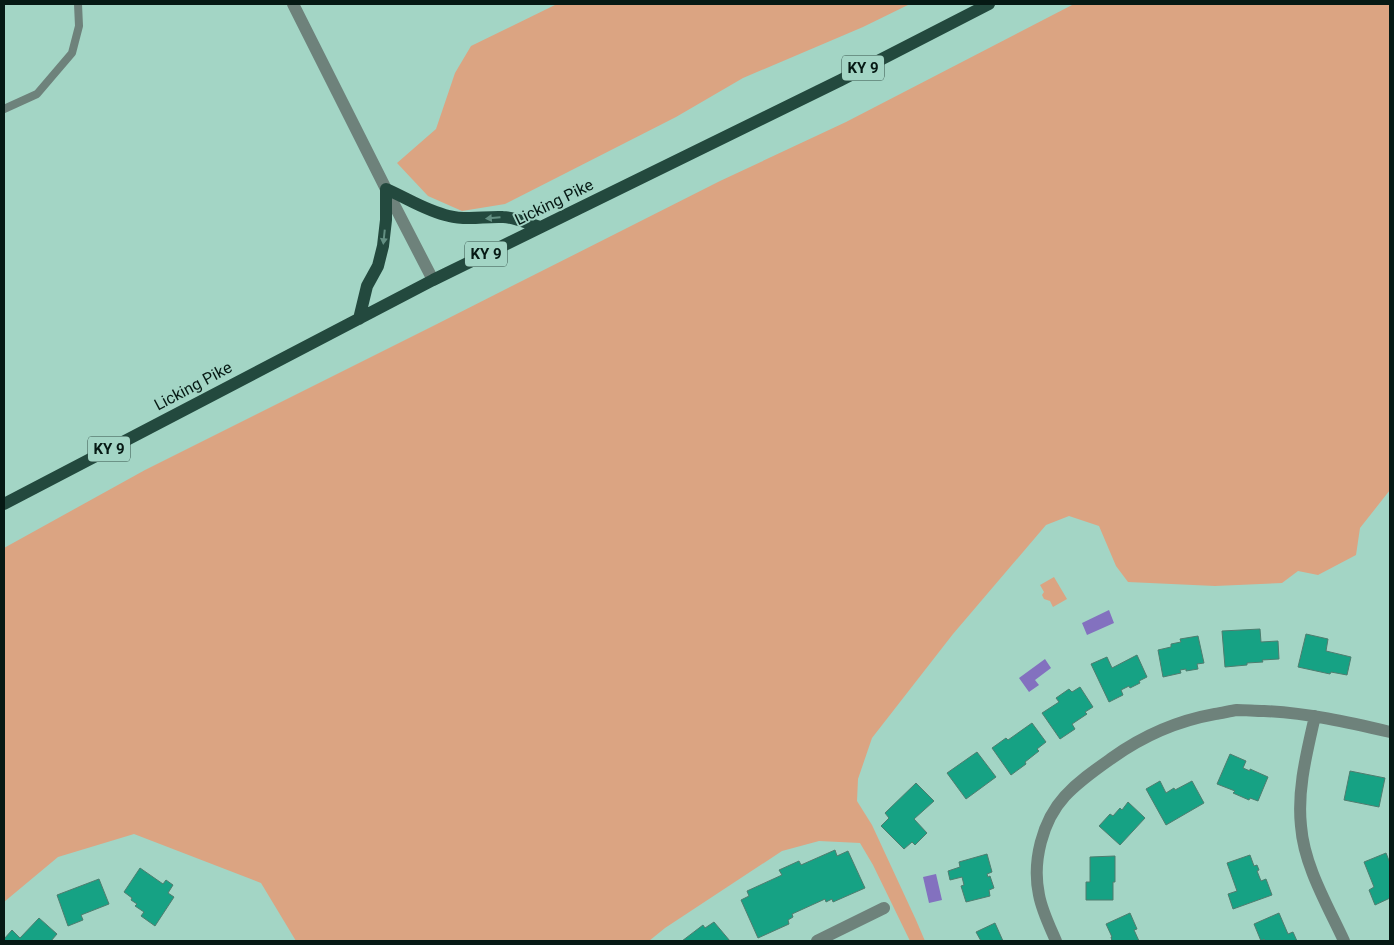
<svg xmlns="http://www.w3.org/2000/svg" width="1394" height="945" font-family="Roboto,sans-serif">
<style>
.green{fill:#dba482}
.water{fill:#8371bf}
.building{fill:#16a284;stroke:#4e7d6f}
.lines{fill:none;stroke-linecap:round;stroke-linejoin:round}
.service{stroke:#6e827b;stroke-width:8}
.minor{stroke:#6e827b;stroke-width:12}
.primary{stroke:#23493e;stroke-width:12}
.oneway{fill:#638f82}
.labels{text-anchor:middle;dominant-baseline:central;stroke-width:4;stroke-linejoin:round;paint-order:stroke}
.shield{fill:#a3d5c5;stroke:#355149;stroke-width:1}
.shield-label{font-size:15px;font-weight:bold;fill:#061914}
.street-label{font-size:16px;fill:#061914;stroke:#a3d5c5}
</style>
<rect width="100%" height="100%" fill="#a3d5c5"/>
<path class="green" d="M 557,4 L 910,4 L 863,27 L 743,78 L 676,117 L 505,204 L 462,211 L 428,196 L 397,163 L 436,129 L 455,73 L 471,46 Z
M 1074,4 L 1390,4 L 1390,490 L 1360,528 L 1356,555 L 1318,575 L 1298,571 L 1282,583 L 1215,586 L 1128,582 L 1116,566 L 1099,526 L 1069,516 L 1046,525 L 953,634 L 872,738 L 858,779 L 857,801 L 872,825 L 916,920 L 925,941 L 910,941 L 873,865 L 860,843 L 819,841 L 782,851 L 665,928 L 649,941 L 296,941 L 261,883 L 134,834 L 58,857 L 4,902 L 4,548 L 145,470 L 437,324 L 720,181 L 846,122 Z
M 1054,577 L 1067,599 L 1053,607 L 1050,601 L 1044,599 L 1042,595 L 1044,592 L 1040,585 Z"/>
<path class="water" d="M 1109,610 L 1114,623 L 1087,635 L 1082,623 Z
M 1045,659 L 1051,668 L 1035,680 L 1039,685 L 1029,692 L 1019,678 Z
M 936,874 L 942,900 L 929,903 L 923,877 Z"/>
<path class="building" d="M 1260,629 L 1261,642 L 1278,641 L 1279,659 L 1262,660 L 1263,662 L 1247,663 L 1247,665 L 1225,667 L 1222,631 Z
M 1306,634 L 1328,639 L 1326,651 L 1351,657 L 1347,675 L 1331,672 L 1330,674 L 1298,667 Z
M 1198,636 L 1204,663 L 1197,664 L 1198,669 L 1186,671 L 1186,669 L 1180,670 L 1181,673 L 1163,677 L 1158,650 L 1171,647 L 1171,644 L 1181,642 L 1180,639 Z
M 1137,655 L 1147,677 L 1139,681 L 1140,683 L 1130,688 L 1129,686 L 1121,690 L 1123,695 L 1109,702 L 1091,664 L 1107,657 L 1112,668 Z
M 1080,687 L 1093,707 L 1085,712 L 1087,714 L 1072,724 L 1075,729 L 1060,739 L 1042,713 L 1059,702 L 1056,698 L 1069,689 L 1072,692 Z
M 1032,723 L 1046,742 L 1037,749 L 1039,751 L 1025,762 L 1026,764 L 1011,775 L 992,748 L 1006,738 L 1008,740 Z
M 977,752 L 996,777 L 966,799 L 947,773 Z
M 1230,754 L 1246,761 L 1243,768 L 1250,771 L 1250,769 L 1268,777 L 1258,801 L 1250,798 L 1249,800 L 1233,793 L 1235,791 L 1217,784 Z
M 1350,771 L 1385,778 L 1379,807 L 1344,800 Z
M 1160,781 L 1166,793 L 1174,788 L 1175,790 L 1192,781 L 1204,803 L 1166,825 L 1146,789 Z
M 916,783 L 934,801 L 914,819 L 927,833 L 915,845 L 912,842 L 904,849 L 881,826 L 889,818 L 885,813 Z
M 1128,802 L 1145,818 L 1120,845 L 1099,826 L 1110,814 L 1113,816 L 1120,808 L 1122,810 Z
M 835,850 L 837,856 L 848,851 L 865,888 L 833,902 L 832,899 L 826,902 L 825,899 L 792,914 L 793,917 L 788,920 L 789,924 L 758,938 L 741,900 L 749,896 L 747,891 L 782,875 L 779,870 L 799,861 L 801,865 Z
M 1386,853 L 1390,863 L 1390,898 L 1375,905 L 1369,890 L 1374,887 L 1364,862 Z
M 987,854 L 992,872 L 987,874 L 988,877 L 990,876 L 994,888 L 989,890 L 990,896 L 966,902 L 961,886 L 964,885 L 962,877 L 950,880 L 948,871 L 960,867 L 959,862 Z
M 1250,855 L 1254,866 L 1257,865 L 1259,870 L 1257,871 L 1261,881 L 1266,879 L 1272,895 L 1233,909 L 1228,894 L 1237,891 L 1227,863 Z
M 1115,856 L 1115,882 L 1113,882 L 1113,900 L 1086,900 L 1086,882 L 1090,882 L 1090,857 Z
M 140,868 L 163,884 L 166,880 L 173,885 L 168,893 L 174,897 L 155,926 L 141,916 L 144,912 L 135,906 L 137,904 L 131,900 L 132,898 L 124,892 Z
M 99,879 L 109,904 L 81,915 L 83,920 L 68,926 L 57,895 Z
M 1130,913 L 1137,929 L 1134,930 L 1139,941 L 1112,941 L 1111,937 L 1112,937 L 1106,924 Z
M 1279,913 L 1288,934 L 1293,932 L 1297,941 L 1265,941 L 1264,939 L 1261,941 L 1254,924 Z
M 39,918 L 57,934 L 51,941 L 4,941 L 4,939 L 12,930 L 20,938 Z
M 714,922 L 730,941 L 682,941 L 703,925 L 705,928 Z
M 995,923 L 1003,941 L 981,941 L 976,932 Z"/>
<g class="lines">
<path class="service" d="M 4,109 L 37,94 L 72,53 L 79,26 L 78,4"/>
<path class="minor" d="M 293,4 L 386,189 L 433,280
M 1315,716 C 1307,752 1297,789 1301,826 C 1304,866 1328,906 1344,941
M 817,941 L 884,908
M 1056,941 C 1050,927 1042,911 1039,895 C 1032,862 1042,821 1065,796 C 1079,781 1095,770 1112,758 C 1144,735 1176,721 1215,714 C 1222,713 1230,711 1237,710 C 1246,710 1255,711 1264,711 C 1307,713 1348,722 1390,732"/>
<path class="primary" d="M 359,319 L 367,286 L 378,266 L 383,246 L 386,220 L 386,189 C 407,198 426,211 449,216 C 468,221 484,216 503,217 C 513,217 529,224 540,227
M 4,504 L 433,280 L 841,80 L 989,4"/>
</g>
<defs><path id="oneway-solid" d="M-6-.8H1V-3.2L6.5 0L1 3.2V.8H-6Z" transform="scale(1.25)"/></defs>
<g class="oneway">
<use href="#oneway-solid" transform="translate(493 218) rotate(175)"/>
<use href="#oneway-solid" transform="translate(384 237) rotate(96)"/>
</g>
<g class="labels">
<g class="shield">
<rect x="842" y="55.5" width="42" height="25" rx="4"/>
<rect x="465" y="241.5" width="42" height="25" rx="4"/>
<rect x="88" y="436.5" width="42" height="25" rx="4"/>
</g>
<g class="shield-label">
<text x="863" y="68">KY 9</text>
<text x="486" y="254">KY 9</text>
<text x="109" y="449">KY 9</text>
</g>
<g class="street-label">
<text transform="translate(554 202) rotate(-26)">Licking Pike</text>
<text transform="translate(193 386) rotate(-28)">Licking Pike</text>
</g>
</g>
<rect width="1394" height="945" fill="none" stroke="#061914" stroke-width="10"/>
</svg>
